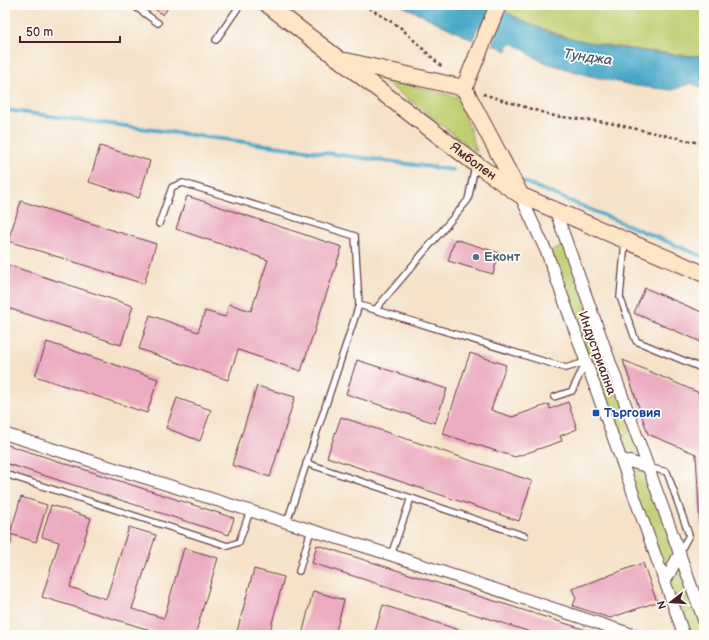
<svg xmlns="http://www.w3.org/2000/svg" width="709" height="640" font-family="'Balsamiq Sans',sans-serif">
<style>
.green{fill:#bfcf72;stroke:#84774e}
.water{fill:#47a7c7;stroke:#486379}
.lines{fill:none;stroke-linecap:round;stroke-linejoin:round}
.stream{stroke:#47a7c7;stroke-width:4}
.river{stroke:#47a7c7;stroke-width:24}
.building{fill:#ebabc0}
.lane-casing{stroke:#643c43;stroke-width:8}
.street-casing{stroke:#643c43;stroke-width:13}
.secondary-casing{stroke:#643c43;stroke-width:18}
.path{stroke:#643c43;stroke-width:2.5;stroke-dasharray:3 3;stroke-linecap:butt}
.lane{stroke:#fff;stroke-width:5.5}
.street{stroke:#fff;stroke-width:11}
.secondary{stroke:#fde5c5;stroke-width:16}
.service-dot{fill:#5c6f8a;stroke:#fdfcf7;stroke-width:1.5}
.transit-dot{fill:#1a4fb4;stroke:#fdfcf7;stroke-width:1.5}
.labels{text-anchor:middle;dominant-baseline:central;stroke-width:3.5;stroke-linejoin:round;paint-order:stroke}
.street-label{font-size:13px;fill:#4a1f2b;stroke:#fdfcf7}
.service-label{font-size:13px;font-weight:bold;fill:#4e5e75;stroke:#fdfcf7;text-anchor:start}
.transit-label{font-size:13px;font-weight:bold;fill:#164399;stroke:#fdfcf7;text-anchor:start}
.water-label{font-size:14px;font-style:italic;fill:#495c71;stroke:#fdfcf7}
</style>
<rect width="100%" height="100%" fill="#fdfcf7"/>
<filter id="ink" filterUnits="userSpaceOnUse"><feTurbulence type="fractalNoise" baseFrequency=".025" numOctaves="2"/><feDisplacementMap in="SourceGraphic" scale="8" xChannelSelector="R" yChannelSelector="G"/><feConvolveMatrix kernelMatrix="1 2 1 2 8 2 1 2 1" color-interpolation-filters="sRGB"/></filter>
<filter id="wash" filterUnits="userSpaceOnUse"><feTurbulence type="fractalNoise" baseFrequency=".012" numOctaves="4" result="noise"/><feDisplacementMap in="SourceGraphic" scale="16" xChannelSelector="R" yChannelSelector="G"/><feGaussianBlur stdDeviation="0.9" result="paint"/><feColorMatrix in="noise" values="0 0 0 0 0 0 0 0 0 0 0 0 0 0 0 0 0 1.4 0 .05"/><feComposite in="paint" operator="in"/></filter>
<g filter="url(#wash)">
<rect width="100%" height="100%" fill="#f5e2c9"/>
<path class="green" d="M 509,5 L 704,5 L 704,56 C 685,56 668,53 649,51 C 595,44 555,39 506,12 Z
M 379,77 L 460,98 L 477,152 Z
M 568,244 L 704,621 L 704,635 L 684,635 L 547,253 Z"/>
<path class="water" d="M 401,5 L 485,5 L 473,40 Z
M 506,12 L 526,23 L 560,36 L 611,47 L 683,56 L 704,56 L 704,89 L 691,83 L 673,90 L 636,86 L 590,76 L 544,62 L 530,55 L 517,42 L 508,45 L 507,51 L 492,44 Z"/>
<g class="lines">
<path class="stream" d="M 5,110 L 453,170
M 522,181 L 704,257"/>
<path class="river" d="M 460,5 L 529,39"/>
</g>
<g id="blocks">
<path class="building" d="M 149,5 L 170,5 L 163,15 Z
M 100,146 L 150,161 L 139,198 L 89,182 Z
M 187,196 L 342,247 L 301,371 L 238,350 L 228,380 L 139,349 L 150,315 L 198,332 L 205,311 L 225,317 L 229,304 L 251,311 L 268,260 L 176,229 Z
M 21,201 L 156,244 L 144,284 L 8,241 Z
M 455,239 L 499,253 L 493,274 L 448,261 Z
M 5,264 L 133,306 L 121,345 L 5,307 Z
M 645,288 L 704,313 L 704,343 L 634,313 Z
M 47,342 L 158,379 L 147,413 L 35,376 Z
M 470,353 L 506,365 L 491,410 L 512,417 L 549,404 L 550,409 L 568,402 L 577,429 L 560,436 L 562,441 L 515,457 L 443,434 Z
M 357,360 L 447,389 L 435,423 L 346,394 Z
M 623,360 L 704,395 L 704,526 L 700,526 L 696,454 L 648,434 Z
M 257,386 L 295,397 L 270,477 L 232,465 Z
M 177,398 L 211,410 L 200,441 L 166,428 Z
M 341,417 L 532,481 L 519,521 L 327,457 Z
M 5,444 L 234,518 L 229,535 L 5,463 Z
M 5,487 L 8,487 L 11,543 L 5,544 Z
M 21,497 L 47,505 L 36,542 L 10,534 Z
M 51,505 L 91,518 L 70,587 L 106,599 L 129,527 L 156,535 L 132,609 L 164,618 L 184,548 L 218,558 L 195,635 L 166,635 L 42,597 L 59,542 L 42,537 Z
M 317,545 L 602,635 L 540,635 L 312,563 Z
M 643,563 L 657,602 L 610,618 L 573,606 L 576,598 L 572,589 Z
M 254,569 L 284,577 L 269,635 L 236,635 Z
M 313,591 L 344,600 L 335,635 L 302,635 Z
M 383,605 L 474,635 L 374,635 Z"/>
</g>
</g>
<g filter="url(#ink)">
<use href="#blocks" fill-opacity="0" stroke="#643c43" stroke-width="1"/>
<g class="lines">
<g class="lane-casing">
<path id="lane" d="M 133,5 L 158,23
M 216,40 L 240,5
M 159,224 L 172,187 L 183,183 L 355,236 L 359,305 L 287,522
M 625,242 L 620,297 L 636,341 L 704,369
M 359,305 L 566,368 L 586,362 L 572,391 L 554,397
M 375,310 L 468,200 L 475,166
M 306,463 L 525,536
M 648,467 L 667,472 L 689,535 L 680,552
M 5,474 L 228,546 L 239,542 L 250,511
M 391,555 L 411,498
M 299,571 L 311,530"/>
</g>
<g class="street-casing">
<path id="street" d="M 520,195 L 547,253 L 684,635
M 555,210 L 704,621
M 5,434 L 391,555 L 634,635
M 621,459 L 648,467
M 665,582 L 680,553"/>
</g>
<g class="secondary-casing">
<g id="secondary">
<path id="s1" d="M 268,5 L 476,164 L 520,195 L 704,274"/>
<path d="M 346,61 L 464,88 L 519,192"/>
<path d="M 464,88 L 498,5"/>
</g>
</g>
<path class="path" d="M 364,5 L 400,27 L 443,68
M 483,94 L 554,116 L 605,122 L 704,144"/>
<use href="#lane" class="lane"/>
<use href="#street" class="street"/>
<use href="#secondary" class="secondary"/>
</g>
</g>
<circle class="service-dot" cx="476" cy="257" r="4"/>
<rect class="transit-dot" x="592" y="409" width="8" height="8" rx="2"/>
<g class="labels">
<g class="street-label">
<text stroke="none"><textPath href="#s1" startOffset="258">Ямболен</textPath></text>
<text transform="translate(597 353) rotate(70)">Индустриална</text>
</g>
<g class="service-label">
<text x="484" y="257">Еконт</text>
</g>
<g class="transit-label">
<text x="604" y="413">Търговия</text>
</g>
<g class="water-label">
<text transform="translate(588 57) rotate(8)">Тунджа</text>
</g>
</g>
<rect width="709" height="640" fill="none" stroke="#fdfcf7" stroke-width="20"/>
<g transform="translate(671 602) rotate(253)" stroke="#fdfcf7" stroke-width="3" paint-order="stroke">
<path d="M0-3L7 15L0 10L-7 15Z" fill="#4a1f2b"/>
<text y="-6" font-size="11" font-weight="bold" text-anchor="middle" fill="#4a1f2b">N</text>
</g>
<path d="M20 36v6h100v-6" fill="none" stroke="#4a1f2b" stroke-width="2"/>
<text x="26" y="36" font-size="12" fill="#4a1f2b" stroke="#fdfcf7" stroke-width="3" paint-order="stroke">50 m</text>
</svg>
